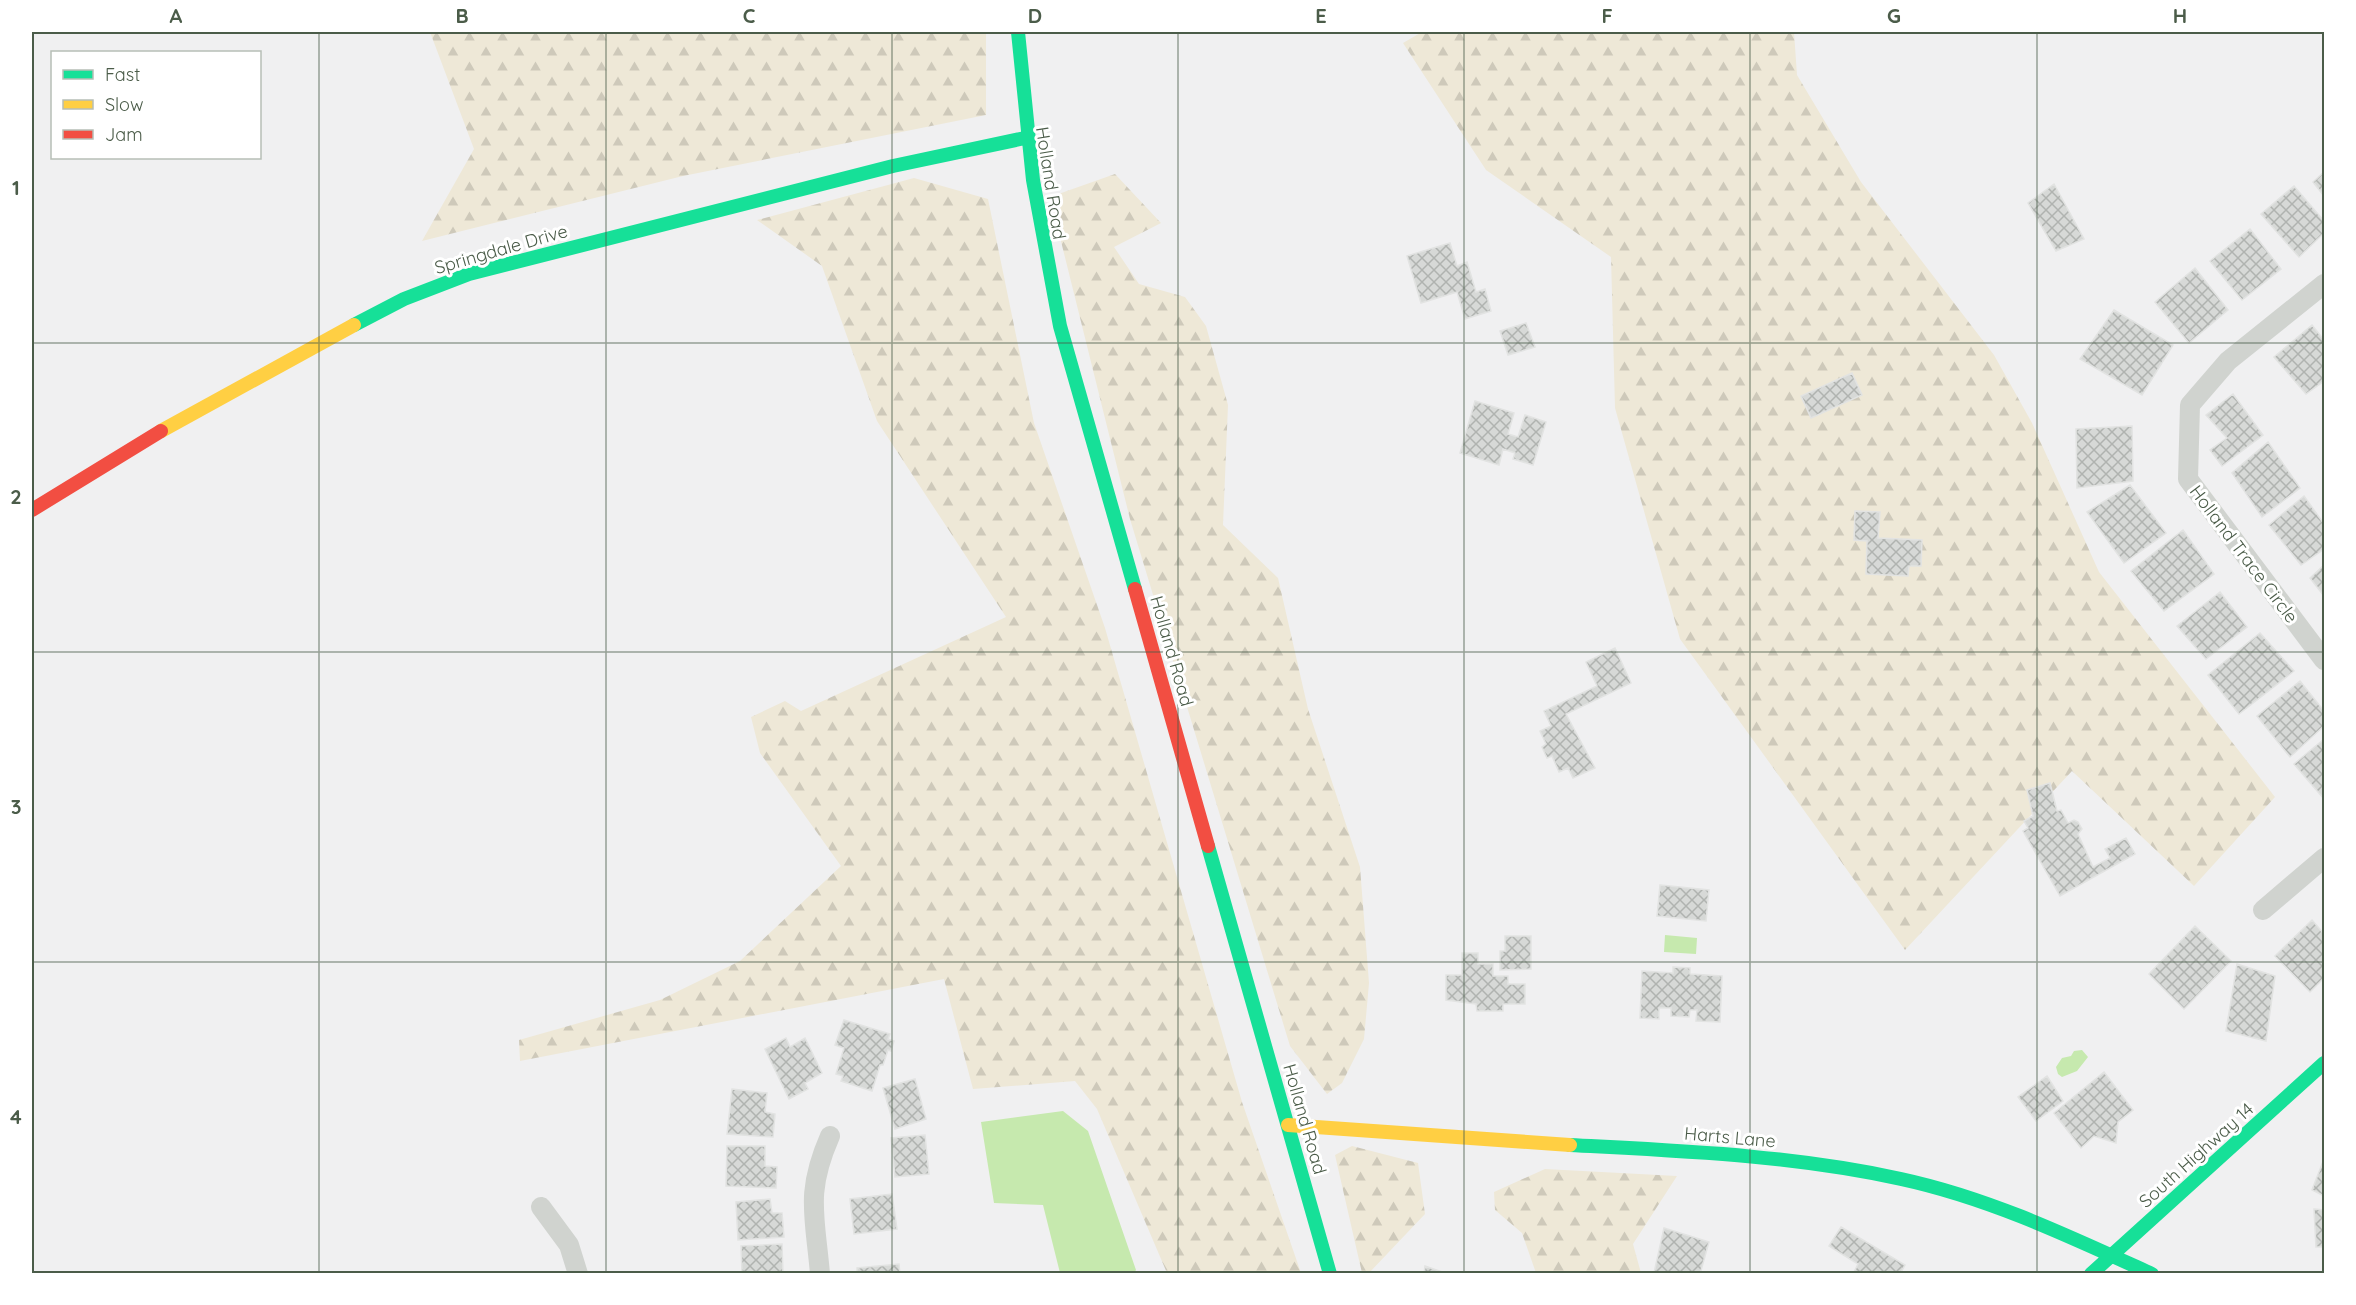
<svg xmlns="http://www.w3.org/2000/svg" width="2356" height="1305" font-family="Quicksand,sans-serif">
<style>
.forest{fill:url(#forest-firs)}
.water{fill:#c6e9ae}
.building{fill:url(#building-cross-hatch);stroke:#e2e3e2;stroke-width:1.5}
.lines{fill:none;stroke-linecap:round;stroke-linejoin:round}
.street{stroke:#d0d3cf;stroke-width:20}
.fast{stroke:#16e098;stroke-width:14}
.slow{stroke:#ffcf43;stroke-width:14}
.jam{stroke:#f24e42;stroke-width:14}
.grid{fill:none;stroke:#4b5c49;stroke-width:1.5;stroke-opacity:0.55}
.labels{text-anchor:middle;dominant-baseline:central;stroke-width:6;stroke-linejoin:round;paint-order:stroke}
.street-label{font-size:18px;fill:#4b5c49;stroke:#fff}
.neatline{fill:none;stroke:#4b5c49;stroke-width:2}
.grid-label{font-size:20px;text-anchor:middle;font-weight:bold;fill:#4b5c49}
</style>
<defs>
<pattern id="forest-firs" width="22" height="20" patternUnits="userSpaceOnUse" patternTransform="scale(1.5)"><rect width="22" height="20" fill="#eee8d7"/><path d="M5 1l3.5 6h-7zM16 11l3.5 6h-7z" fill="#cec9ba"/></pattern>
<pattern id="building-cross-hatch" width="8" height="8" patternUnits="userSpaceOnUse" patternTransform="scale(1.5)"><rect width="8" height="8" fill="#d7d9d7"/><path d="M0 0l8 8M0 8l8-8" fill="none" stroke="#b0b3b0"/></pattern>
</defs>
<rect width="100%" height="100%" fill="#f0f0f1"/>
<path class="forest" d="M 430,32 L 986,32 L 986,115 L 683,176 L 422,241 L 474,149 Z
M 1422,32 L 1794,32 L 1797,75 L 1861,182 L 1994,355 L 2032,423 L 2099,572 L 2275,797 L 2194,886 L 2072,771 L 1905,950 L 1680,639 L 1615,408 L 1611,257 L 1486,170 L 1403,43 Z
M 1115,174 L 1161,223 L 1114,247 L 1139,284 L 1185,297 L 1206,326 L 1228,405 L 1223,525 L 1278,578 L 1308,709 L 1360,867 L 1369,983 L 1364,1039 L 1342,1083 L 1327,1094 L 1290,1046 L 1130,519 L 1050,197 Z
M 914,178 L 988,199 L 1034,423 L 1105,628 L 1242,1102 L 1301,1273 L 1167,1273 L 1097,1109 L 1075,1081 L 973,1089 L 944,979 L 520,1061 L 519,1040 L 660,1000 L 740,961 L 841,866 L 760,753 L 751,717 L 785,701 L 801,711 L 1006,617 L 877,421 L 822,266 L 757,220 Z
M 1352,1146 L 1418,1163 L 1425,1214 L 1369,1273 L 1362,1273 L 1335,1155 Z
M 1545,1169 L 1677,1176 L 1633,1244 L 1641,1273 L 1536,1273 L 1522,1233 L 1495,1210 L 1494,1192 Z"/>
<path class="water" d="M 1665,935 L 1697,938 L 1696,954 L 1664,952 Z
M 2082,1050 L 2088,1057 L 2077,1071 L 2062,1077 L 2058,1074 L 2056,1067 L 2062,1058 L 2071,1056 L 2074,1051 Z
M 1063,1111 L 1088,1131 L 1136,1270 L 1134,1273 L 1060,1273 L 1043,1205 L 994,1203 L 981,1122 Z"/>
<path class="building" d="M 2324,172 L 2324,196 L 2313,182 Z
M 2054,184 L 2084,239 L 2056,251 L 2028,203 Z
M 2294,186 L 2324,221 L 2324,233 L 2299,257 L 2261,214 Z
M 2250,229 L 2281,269 L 2242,300 L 2210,261 Z
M 1450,243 L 1457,266 L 1467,262 L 1476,292 L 1485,289 L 1491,311 L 1465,319 L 1457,292 L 1421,303 L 1407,256 Z
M 2195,268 L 2228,310 L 2189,343 L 2155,302 Z
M 2114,310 L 2173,345 L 2142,395 L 2080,359 Z
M 1526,323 L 1535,347 L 1508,355 L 1500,331 Z
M 2312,325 L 2324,340 L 2324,381 L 2306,394 L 2274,357 Z
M 1852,373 L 1862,395 L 1811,418 L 1801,396 Z
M 2233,394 L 2263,435 L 2222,466 L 2210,450 L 2227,438 L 2206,415 Z
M 1475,401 L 1514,413 L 1508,434 L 1518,437 L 1525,415 L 1546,422 L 1533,465 L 1513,459 L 1515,453 L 1503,449 L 1499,465 L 1460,453 Z
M 2132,426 L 2133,481 L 2077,488 L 2076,429 Z
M 2268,442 L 2300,488 L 2262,517 L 2232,473 Z
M 2130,485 L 2166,533 L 2124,563 L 2087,512 Z
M 2304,496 L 2324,524 L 2324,549 L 2301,565 L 2269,525 Z
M 1855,511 L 1880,512 L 1878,538 L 1922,540 L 1921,566 L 1909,566 L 1908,576 L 1866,574 L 1867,541 L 1854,540 Z
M 2183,530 L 2214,574 L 2164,611 L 2131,571 Z
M 2324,565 L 2324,596 L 2310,578 Z
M 2220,592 L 2247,627 L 2206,659 L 2177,626 Z
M 2260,633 L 2294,671 L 2239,714 L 2208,675 Z
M 1615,648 L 1631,683 L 1566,714 L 1595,768 L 1573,778 L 1568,768 L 1559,772 L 1552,756 L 1547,758 L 1542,747 L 1546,744 L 1540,731 L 1551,726 L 1544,711 L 1597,686 L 1586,662 Z
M 2300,681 L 2324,711 L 2324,726 L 2290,757 L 2257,716 Z
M 2324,739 L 2324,799 L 2294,764 Z
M 2050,783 L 2057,811 L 2061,810 L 2068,823 L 2074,820 L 2078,822 L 2082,829 L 2078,834 L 2093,867 L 2110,858 L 2105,849 L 2126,838 L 2135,854 L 2060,896 L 2023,831 L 2028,828 L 2024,821 L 2033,816 L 2027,790 Z
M 1660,885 L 1709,890 L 1706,921 L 1657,916 Z
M 2312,920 L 2324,934 L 2324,978 L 2310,992 L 2275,956 Z
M 2195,926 L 2231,961 L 2184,1009 L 2149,974 Z
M 1505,936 L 1531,936 L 1531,969 L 1500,970 L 1500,951 L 1505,951 Z
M 1462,953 L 1478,953 L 1478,964 L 1493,964 L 1493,976 L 1508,976 L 1508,984 L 1525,984 L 1525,1004 L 1503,1004 L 1503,1011 L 1477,1011 L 1476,1004 L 1446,1000 L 1446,975 L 1462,975 Z
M 2237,964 L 2275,976 L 2266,1041 L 2226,1031 Z
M 1673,967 L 1690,968 L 1690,974 L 1722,976 L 1720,1022 L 1696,1021 L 1697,1010 L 1690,1010 L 1689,1017 L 1671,1016 L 1671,1008 L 1659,1008 L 1659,1019 L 1640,1018 L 1642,971 L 1673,973 Z
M 844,1020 L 890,1034 L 888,1039 L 894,1041 L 891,1051 L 888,1050 L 883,1065 L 880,1065 L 872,1091 L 841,1081 L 843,1076 L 836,1074 L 844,1048 L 835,1045 Z
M 786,1038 L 790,1047 L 805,1038 L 822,1073 L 805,1083 L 808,1089 L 789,1099 L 765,1049 Z
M 2104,1072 L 2133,1110 L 2118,1122 L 2116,1143 L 2094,1136 L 2081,1148 L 2054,1113 Z
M 2047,1076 L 2063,1101 L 2036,1121 L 2018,1097 Z
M 915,1079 L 926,1119 L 895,1129 L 883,1088 Z
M 732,1089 L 767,1093 L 765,1112 L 775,1114 L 773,1137 L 727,1134 Z
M 925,1135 L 929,1174 L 895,1177 L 891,1138 Z
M 727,1146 L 765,1146 L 765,1166 L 777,1167 L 776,1188 L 726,1186 Z
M 2324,1159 L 2324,1196 L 2312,1190 Z
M 892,1194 L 897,1229 L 854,1234 L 850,1199 Z
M 770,1199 L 772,1213 L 782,1213 L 784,1237 L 738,1240 L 736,1202 Z
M 2314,1209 L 2324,1210 L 2324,1247 L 2316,1247 Z
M 1841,1227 L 1905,1265 L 1900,1274 L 1853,1274 L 1858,1264 L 1829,1246 Z
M 1664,1228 L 1709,1242 L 1700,1274 L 1654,1273 Z
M 782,1244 L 783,1274 L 742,1274 L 741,1246 Z
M 899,1264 L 900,1274 L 857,1274 L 857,1268 Z
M 1425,1266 L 1448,1274 L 1424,1274 Z"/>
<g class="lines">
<path class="street" d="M 2324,284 L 2228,361 L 2190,405 L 2188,479 L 2324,660
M 2263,910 L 2324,858
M 541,1207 L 569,1245 L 578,1274
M 820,1274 C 815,1215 805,1193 830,1136"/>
<path class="fast" d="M 1018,32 L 1033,180 L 1060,326 L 1135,589
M 354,325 L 404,299 L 469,274 L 893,166 L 1025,138
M 1208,846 L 1330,1274
M 1570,1145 C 1681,1151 1792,1155 1901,1179 C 1989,1198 2071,1237 2152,1274
M 2091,1274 L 2324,1063"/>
<path class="slow" d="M 161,431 L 354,325
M 1288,1125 L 1570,1145"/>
<path class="jam" d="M 32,510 L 161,431
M 1135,589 L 1208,846"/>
</g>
<path class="grid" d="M 319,32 L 319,1274M 606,32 L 606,1274M 892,32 L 892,1274M 1178,32 L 1178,1274M 1464,32 L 1464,1274M 1750,32 L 1750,1274M 2037,32 L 2037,1274M 32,343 L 2324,343M 32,652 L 2324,652M 32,962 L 2324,962"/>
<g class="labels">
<g class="street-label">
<text transform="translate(1051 183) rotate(81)">Holland Road</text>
<text transform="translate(501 249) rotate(-16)">Springdale Drive</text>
<text transform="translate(2244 554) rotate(53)">Holland Trace Circle</text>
<text transform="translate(1172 651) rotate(74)">Holland Road</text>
<text transform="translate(1305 1119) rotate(74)">Holland Road</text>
<text transform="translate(1730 1137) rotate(5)">Harts Lane</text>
<text transform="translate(2196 1155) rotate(-42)">South Highway 14</text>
</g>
</g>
<rect width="2356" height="1305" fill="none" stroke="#ffffff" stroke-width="66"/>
<rect x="51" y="51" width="210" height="108" fill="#ffffff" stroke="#b7beb6" stroke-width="1.5"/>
<rect x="63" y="70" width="30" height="9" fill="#16e098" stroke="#b7beb6" stroke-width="1.5"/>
<text x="105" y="81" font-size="18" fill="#4b5c49">Fast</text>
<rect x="63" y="100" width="30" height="9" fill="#ffcf43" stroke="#b7beb6" stroke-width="1.5"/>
<text x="105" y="111" font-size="18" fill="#4b5c49">Slow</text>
<rect x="63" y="130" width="30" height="9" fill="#f24e42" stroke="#b7beb6" stroke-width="1.5"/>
<text x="105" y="141" font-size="18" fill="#4b5c49">Jam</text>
<rect x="33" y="33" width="2290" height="1239" class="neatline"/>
<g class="grid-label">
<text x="176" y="23">A</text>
<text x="462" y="23">B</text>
<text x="749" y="23">C</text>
<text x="1035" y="23">D</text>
<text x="1321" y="23">E</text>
<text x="1607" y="23">F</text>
<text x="1894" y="23">G</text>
<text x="2180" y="23">H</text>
<text x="16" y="195">1</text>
<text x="16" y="504">2</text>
<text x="16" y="814">3</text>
<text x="16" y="1124">4</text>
</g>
</svg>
